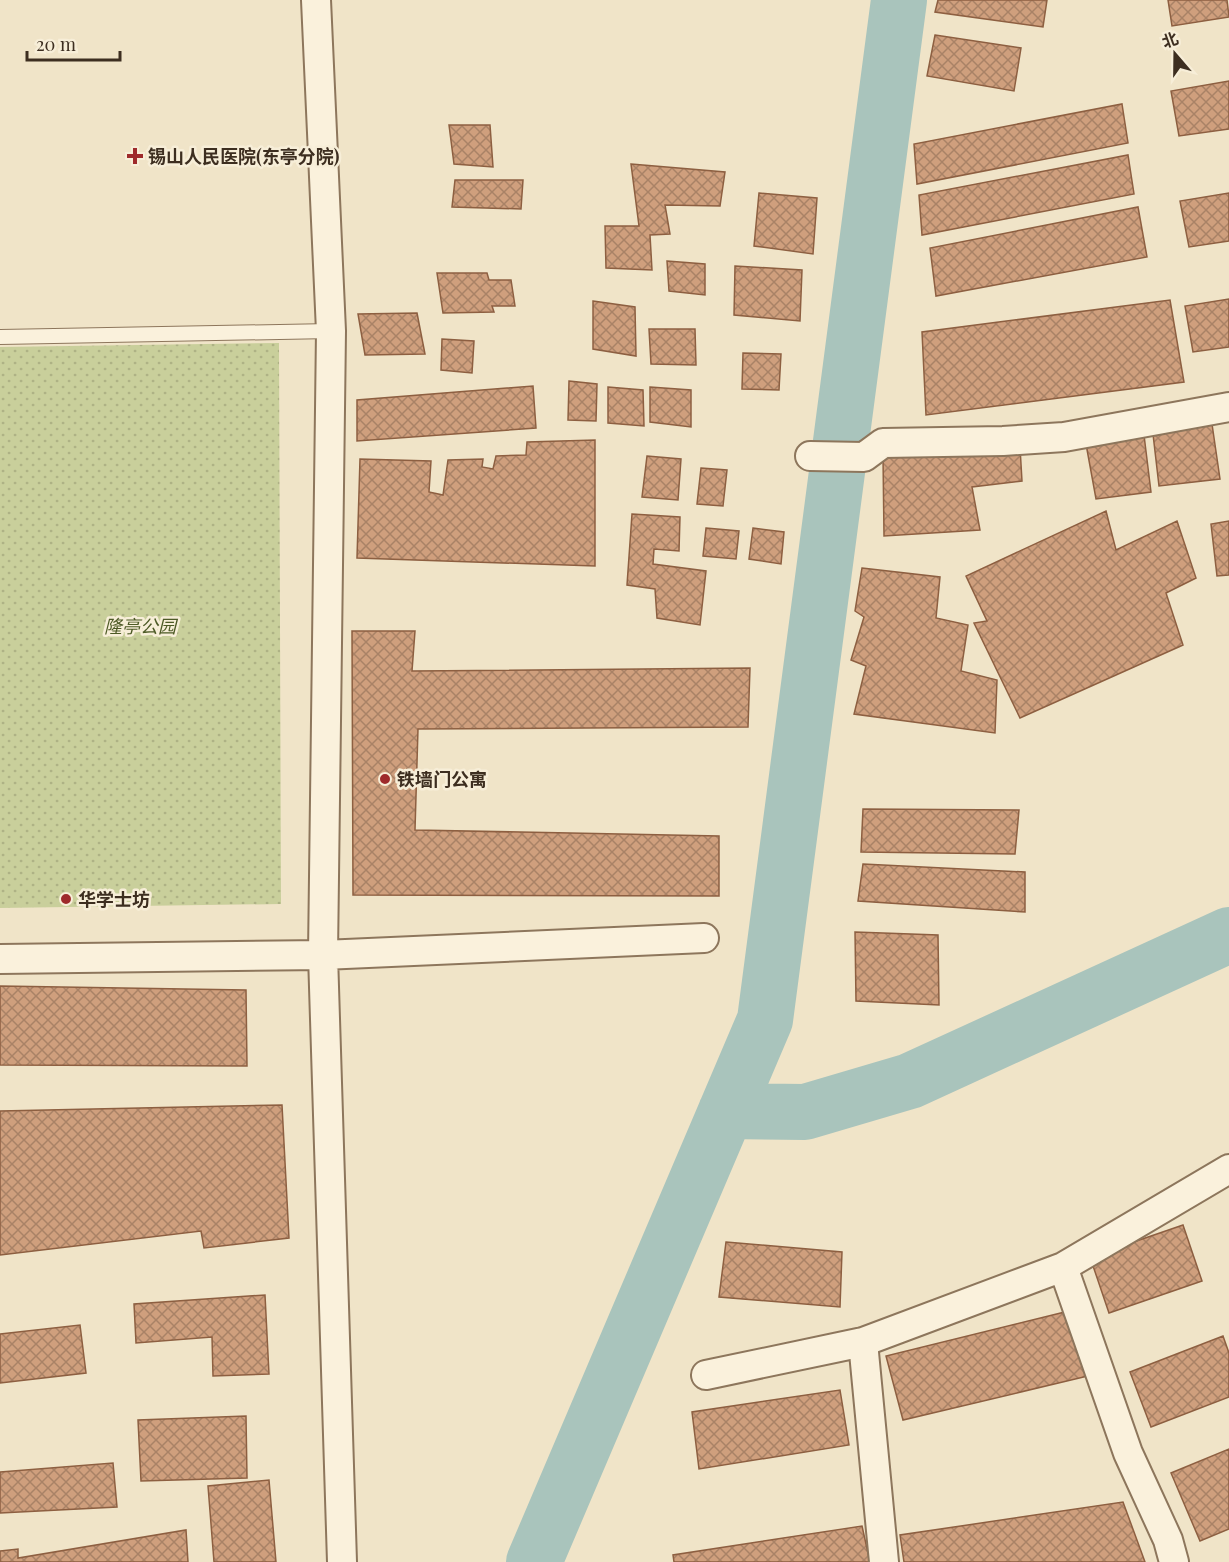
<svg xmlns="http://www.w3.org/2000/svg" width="1229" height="1562" font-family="'Playfair Display','Noto Sans SC',serif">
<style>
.grass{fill:url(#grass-dots)}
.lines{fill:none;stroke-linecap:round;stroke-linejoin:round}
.river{stroke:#a9c4bc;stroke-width:56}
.building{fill:url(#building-cross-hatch);stroke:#8d5f41;stroke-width:1.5}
.lane-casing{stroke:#8d765c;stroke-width:16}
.street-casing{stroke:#8d765c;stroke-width:32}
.lane{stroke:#faf1dc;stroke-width:14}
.street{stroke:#faf1dc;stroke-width:28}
.poi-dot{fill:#9e2a2b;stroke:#f7eed8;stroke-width:2}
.labels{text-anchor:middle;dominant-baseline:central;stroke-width:5;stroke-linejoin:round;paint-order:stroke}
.poi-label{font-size:18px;font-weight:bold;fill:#3d2e20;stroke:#f7eed8;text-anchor:start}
.park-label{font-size:18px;font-style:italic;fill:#4d5a26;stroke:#f7eed8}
</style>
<defs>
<pattern id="grass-dots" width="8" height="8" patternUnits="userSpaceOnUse" patternTransform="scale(1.5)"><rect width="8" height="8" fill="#c9cf9b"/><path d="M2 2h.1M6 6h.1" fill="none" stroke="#aeb285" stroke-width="1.8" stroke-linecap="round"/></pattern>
<pattern id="building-cross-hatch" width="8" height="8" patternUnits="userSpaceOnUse" patternTransform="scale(1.5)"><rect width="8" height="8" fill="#cf9f7d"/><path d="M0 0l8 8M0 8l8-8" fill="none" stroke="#a98266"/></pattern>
</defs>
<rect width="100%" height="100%" fill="#f0e4c8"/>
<path class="grass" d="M 279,343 L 281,904 L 0,908 L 0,347 Z"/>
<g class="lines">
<path class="river" d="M 726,1111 L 805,1112 L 910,1081 L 1229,935
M 534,1562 L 765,1020 L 899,0"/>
</g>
<path class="building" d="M 938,0 L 1047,0 L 1043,27 L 935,12 Z
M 1168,0 L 1227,0 L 1229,17 L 1172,26 Z
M 935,35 L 1021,48 L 1014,91 L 927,76 Z
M 1229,81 L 1229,129 L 1179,136 L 1171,91 Z
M 1122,104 L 1128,143 L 917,184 L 914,144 Z
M 449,125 L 490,125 L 493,167 L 454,164 Z
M 1128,155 L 1134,194 L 922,235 L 919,195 Z
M 631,164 L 725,172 L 720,206 L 665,205 L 670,234 L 650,235 L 652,270 L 606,268 L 605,226 L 639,226 Z
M 455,180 L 523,180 L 521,209 L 452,207 Z
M 759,193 L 817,198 L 813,254 L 754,246 Z
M 1229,193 L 1229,241 L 1189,247 L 1180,201 Z
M 1138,207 L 1147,257 L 936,296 L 930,248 Z
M 667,261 L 705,264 L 705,295 L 669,291 Z
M 735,266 L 802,270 L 800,321 L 734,315 Z
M 437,273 L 487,273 L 489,280 L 511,280 L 515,306 L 492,306 L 494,312 L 443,313 Z
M 1229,299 L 1229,347 L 1193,352 L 1185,306 Z
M 1170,300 L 1184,382 L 926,415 L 922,332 Z
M 593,301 L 635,307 L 636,356 L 593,349 Z
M 417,313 L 425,354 L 365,355 L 358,314 Z
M 649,329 L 695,329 L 696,365 L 651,364 Z
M 442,339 L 474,341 L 472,373 L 441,370 Z
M 743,353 L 781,354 L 779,390 L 742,389 Z
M 569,381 L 597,384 L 596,421 L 568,420 Z
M 533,386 L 536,428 L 357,441 L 357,400 Z
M 608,387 L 643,390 L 644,426 L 608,423 Z
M 650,387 L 691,390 L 691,427 L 650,422 Z
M 1212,424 L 1220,479 L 1159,486 L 1153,434 Z
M 1144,435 L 1151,492 L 1096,499 L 1086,444 Z
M 595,440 L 595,566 L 357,558 L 360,459 L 431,461 L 429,492 L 443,495 L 448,460 L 483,459 L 482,467 L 493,469 L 496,456 L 526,455 L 527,442 Z
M 1020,447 L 1022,481 L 972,487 L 980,530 L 884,536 L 883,456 Z
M 647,456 L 681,459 L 678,500 L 642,497 Z
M 701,468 L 727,470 L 723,506 L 697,504 Z
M 1106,511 L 1116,550 L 1177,521 L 1196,578 L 1166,593 L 1183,645 L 1020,718 L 974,623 L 987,621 L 966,576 Z
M 632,514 L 680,517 L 679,551 L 654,549 L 653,564 L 706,571 L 700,625 L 657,618 L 655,589 L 627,585 Z
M 1229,521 L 1229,575 L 1217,576 L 1211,524 Z
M 706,528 L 739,531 L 736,559 L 703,556 Z
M 753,528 L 784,532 L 781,564 L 749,559 Z
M 862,568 L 940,577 L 936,618 L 968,625 L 961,671 L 997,680 L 995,733 L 854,714 L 866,666 L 851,660 L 864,617 L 855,611 Z
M 352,631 L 415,631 L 412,671 L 750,668 L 748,727 L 418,729 L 415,830 L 719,836 L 719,896 L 353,895 Z
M 863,809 L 1019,810 L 1015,854 L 861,852 Z
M 863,864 L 1025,872 L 1025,912 L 858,901 Z
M 855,932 L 938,935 L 939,1005 L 856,1001 Z
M 0,986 L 246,990 L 247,1066 L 0,1065 Z
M 282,1105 L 289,1238 L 204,1248 L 201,1231 L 0,1255 L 0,1111 Z
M 1183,1225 L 1202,1281 L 1109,1313 L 1090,1257 Z
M 726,1242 L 842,1252 L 840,1307 L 719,1297 Z
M 265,1295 L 269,1374 L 213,1376 L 212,1337 L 136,1343 L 134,1304 Z
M 1073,1310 L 1088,1376 L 903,1420 L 886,1356 Z
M 80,1325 L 86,1373 L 0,1383 L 0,1334 Z
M 1223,1336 L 1229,1353 L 1229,1397 L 1151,1427 L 1130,1372 Z
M 840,1390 L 849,1445 L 699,1469 L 692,1412 Z
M 246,1416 L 247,1478 L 141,1481 L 138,1420 Z
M 1229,1449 L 1229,1529 L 1200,1541 L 1171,1473 Z
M 113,1463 L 117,1507 L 0,1513 L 0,1472 Z
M 269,1480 L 276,1562 L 214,1562 L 208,1486 Z
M 1123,1502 L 1145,1562 L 904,1562 L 900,1535 Z
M 862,1526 L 870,1562 L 674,1562 L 673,1555 Z
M 186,1530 L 188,1562 L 0,1562 L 0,1551 L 18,1549 L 18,1558 Z"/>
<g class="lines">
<g class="lane-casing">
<path id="lane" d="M 0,337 L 331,331"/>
</g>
<g class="street-casing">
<path id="street" d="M 316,0 L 331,331 L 323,955 L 342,1562
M 810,456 L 864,457 L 883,443 L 1003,441 L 1064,437 L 1229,407
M 0,959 L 323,955 L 704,938
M 1063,1267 L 1128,1453 L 1168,1540 L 1174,1562
M 863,1342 L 884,1562
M 706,1375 L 863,1342 L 1063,1267 L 1229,1169"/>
</g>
<use href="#lane" class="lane"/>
<use href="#street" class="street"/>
</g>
<g class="poi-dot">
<path d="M132 147h6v6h6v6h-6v6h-6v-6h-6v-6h6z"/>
<circle cx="385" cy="779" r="6"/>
<circle cx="66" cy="899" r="6"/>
</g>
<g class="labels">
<g class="poi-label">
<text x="148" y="156">锡山人民医院(东亭分院)</text>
<text x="397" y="779">铁墙门公寓</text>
<text x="78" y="899">华学士坊</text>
</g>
<g class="park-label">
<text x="140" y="626">隆亭公园</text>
</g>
</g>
<g transform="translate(1175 54) rotate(340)" stroke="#f7eed8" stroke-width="4.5" paint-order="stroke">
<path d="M0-4.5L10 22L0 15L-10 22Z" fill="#3d2e20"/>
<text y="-9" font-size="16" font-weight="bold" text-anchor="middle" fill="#3d2e20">北</text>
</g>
<path d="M27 51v9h93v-9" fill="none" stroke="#3d2e20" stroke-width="3"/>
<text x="36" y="51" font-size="18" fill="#3d2e20" stroke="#f7eed8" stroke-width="4.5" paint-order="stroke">20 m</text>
</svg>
